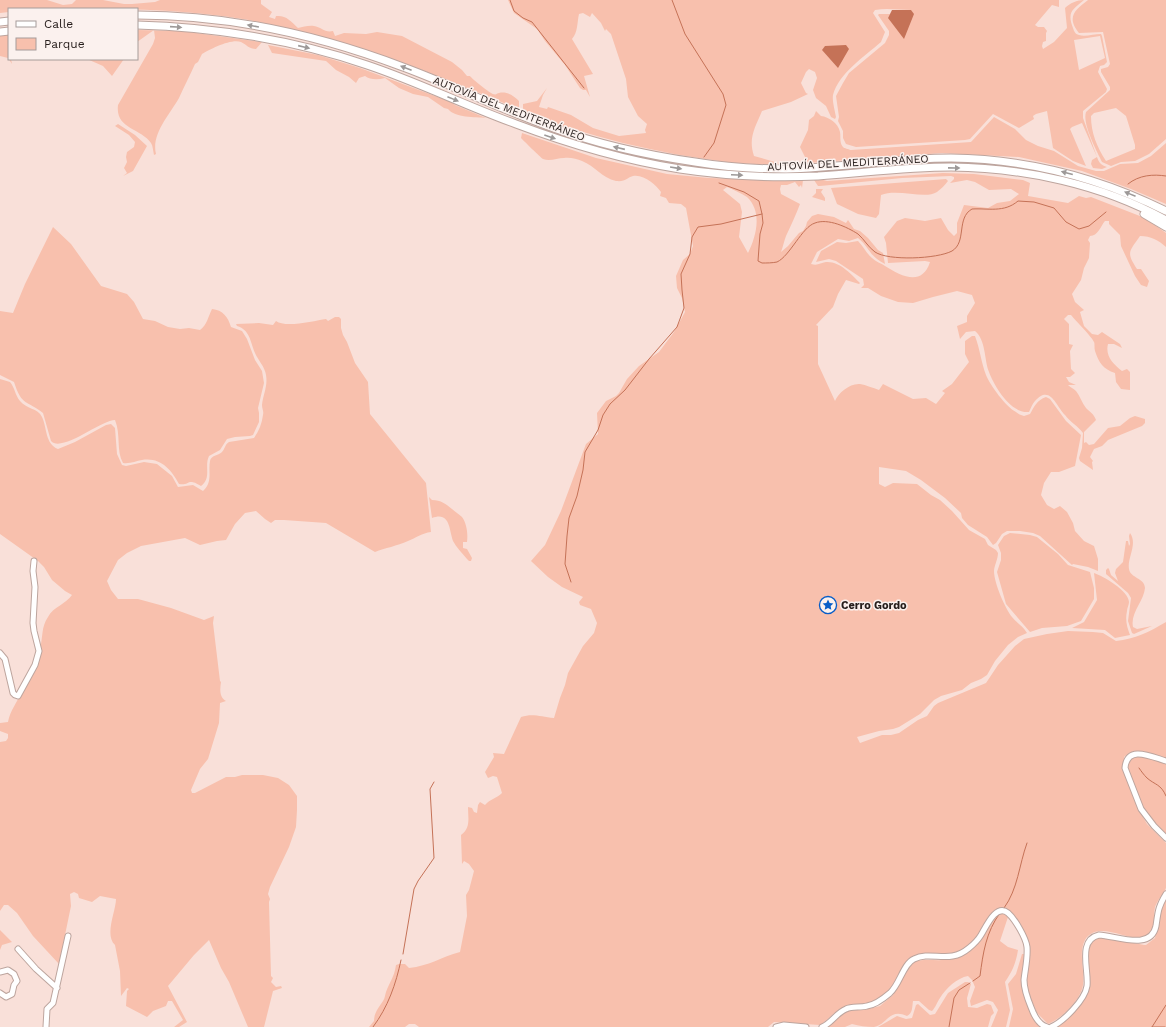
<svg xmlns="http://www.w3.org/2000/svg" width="1166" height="1027" font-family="'Work Sans',sans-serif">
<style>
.green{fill:#f8c0ad;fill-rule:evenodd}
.water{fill:#c57257}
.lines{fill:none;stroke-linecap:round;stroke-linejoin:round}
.stream{stroke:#c57257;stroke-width:1}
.minor-casing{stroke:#bda59e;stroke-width:7}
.highway-casing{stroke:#bda59e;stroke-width:9}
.minor{stroke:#fff;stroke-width:5}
.highway{stroke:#fff;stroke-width:7}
.oneway{fill:#9d9998}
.labels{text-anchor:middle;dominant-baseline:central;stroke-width:3;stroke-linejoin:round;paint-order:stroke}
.street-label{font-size:11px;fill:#261d1b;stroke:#fbf1ee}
.poi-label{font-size:11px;font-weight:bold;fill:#261d1b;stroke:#fbf1ee;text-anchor:start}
</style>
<rect width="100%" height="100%" fill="#f9e0d9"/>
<path class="green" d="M 0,0 L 47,0 L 63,5 L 72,4 L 76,0 L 103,0 L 124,4 L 132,4 L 155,2 L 160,0 L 261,0 L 261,4 L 272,12 L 269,17 L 275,19 L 276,16 C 286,15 291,21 298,28 C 303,27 309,25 314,26 C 321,27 325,33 333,31 L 335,36 L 344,33 L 366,34 L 377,32 L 402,36 L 452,62 L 462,70 L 467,76 L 470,76 C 472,79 490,93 493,94 C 497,95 495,94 499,93 C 507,91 514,96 519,101 L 519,109 C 473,91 428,71 381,55 C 339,40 294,29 249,20 C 170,6 90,9 9,9 L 9,12 L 0,13 Z
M 508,0 L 1059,0 L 1059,7 L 1052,5 L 1035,25 L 1038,27 L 1044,27 L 1047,31 L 1046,33 L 1046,41 L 1043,42 L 1042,46 L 1043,49 L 1054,42 L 1067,28 L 1065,8 C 1070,3 1077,0 1084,0 C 1072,10 1067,12 1073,28 C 1074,31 1075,34 1079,35 C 1085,37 1094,34 1101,34 L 1102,36 L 1107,62 L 1104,65 L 1100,66 L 1098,72 L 1107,89 L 1106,92 L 1083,111 L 1083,118 L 1097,157 C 1099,163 1101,165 1107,167 L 1102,169 L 1093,168 L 1091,164 L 1092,160 L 1097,157 L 1082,123 L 1072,127 L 1070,129 L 1086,166 L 1073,161 L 1053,148 L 1047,111 L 1036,114 L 1033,116 L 1034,119 L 1019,128 L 993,114 L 970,139 L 965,140 L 856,147 L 846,144 L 843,138 L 843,131 L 838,121 L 839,117 L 836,96 L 843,83 L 849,73 L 885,43 L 889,35 L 889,31 L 878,15 L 879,14 L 890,14 L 888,18 L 911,10 C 899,10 887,8 875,10 L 873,13 L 885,32 L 881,42 C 864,57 839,73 833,95 C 832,101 835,111 836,117 L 835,119 L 831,117 L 826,106 L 816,98 L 813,90 L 817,78 L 815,72 L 809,69 L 806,72 L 801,83 L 806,93 L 808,94 L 791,102 L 762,111 C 755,128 748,138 754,156 L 775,162 L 802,164 C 776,164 751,165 726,162 C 657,153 588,137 523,111 L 523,104 L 537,101 L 547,88 L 543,95 L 539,107 L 547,109 L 548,107 L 571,115 L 593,128 L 619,136 L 646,133 L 645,130 L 647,124 L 638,116 L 628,97 L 626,79 L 611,34 L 606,29 L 605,31 L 601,23 L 592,13 L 590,17 L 583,13 L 579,14 C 577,23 578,32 572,39 L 593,74 L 584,76 L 590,97 L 586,90 L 583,90 L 580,88 L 565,65 L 545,41 L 537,29 L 514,13 ZM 1100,36 L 1105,58 L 1079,70 L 1074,40 Z
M 1088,0 L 1166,0 L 1166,139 L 1149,154 L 1135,161 L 1121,162 L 1111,166 L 1102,162 C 1097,151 1082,124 1086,112 L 1110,90 L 1110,87 L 1101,72 L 1101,69 L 1108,67 L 1110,64 L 1103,32 L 1079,33 C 1066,17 1075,10 1088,0 ZM 1116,108 L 1126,116 L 1135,145 L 1135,149 L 1106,161 C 1097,147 1091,133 1091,116 L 1094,113 Z
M 137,30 L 182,31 L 262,42 L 256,49 C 249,49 247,45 241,42 C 232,38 210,49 202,54 L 198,62 L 195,64 C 190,75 184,87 179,98 C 170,114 151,134 156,154 L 154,155 C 153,151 153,146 151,143 C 141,128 115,129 118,105 L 153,44 L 155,38 L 154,30 L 137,42 Z
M 9,34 L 9,59 L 11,59 L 12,64 L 8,58 L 0,56 L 0,36 Z
M 268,45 L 318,55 L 360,68 L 451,102 L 455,105 L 486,118 C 475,117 455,118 448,109 L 444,108 L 428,97 L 413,94 L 399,88 L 385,78 C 378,80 370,80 365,76 L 359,78 L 356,83 L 349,77 L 336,70 L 326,61 L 272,53 Z
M 87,59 L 124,59 L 112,76 L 103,66 Z
M 816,111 L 821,116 C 829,117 838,123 840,132 C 841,137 839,144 844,148 C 845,148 850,150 851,150 L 971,142 L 994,117 L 1015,129 L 1026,140 L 1038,146 L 1054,151 L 1078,166 L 1096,171 L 1104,171 L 1120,164 L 1138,163 L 1151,156 L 1166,143 L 1166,204 L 1131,189 L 1082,171 L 1019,157 L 942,153 L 808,163 L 800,147 L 808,130 L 809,120 L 814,116 Z
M 118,124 L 135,135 L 147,146 L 133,171 L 123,176 L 127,173 L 124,168 L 127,162 L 126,157 L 127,152 L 134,147 L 135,142 L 129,135 L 115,126 Z
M 522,133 L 596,158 L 667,174 L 709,178 L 765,180 L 803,180 L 802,188 L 801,185 L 799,187 L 795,182 L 787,185 L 781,185 L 780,189 L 781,194 L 800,204 C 796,215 791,225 786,236 C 784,241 783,247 781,252 L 788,246 L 799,233 L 803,231 L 806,226 L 807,222 L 812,216 L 818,214 L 834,217 L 846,223 L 848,220 L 854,229 L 860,231 L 868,238 L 878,250 L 883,253 L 885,264 C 869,256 870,248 858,238 L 849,241 L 838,239 L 817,252 L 811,264 C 818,266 820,263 826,262 C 840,261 852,275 860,283 L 859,284 L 846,280 L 838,294 L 833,307 L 816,325 L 818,326 L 818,364 L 835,401 C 838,393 850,383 860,384 C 866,385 873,388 879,390 L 883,384 L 913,399 L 926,398 L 936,404 L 945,393 L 942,391 L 952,384 L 969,362 L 965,354 L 965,341 L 972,336 L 975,336 C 980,349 981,362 986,375 C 990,385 1006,407 1016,412 C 1018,414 1021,415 1024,416 L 1030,414 C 1034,407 1037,400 1046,397 L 1050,399 L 1066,421 L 1081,435 L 1075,466 L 1059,472 L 1051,472 L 1044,483 L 1041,495 L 1047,505 L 1054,509 L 1060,506 L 1067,512 L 1073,523 L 1075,531 L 1084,541 L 1094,546 L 1098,559 L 1098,571 L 1088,567 L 1073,564 L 1072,565 L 1040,536 L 1033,533 L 1020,531 L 1007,531 L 1002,534 L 996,543 L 993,545 L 987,537 L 968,525 L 962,518 L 961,513 L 945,498 L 921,480 L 906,471 L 879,467 L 879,484 L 885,487 L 893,483 L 917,484 L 931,495 L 940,500 L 952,511 L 969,530 L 985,539 L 988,545 L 996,550 L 998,553 C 998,559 994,566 994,571 C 994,583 1005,608 1012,617 C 1017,623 1023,626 1027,633 L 1018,637 L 1008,645 L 995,661 L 987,675 L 981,679 L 971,683 L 962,690 L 941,696 L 934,700 L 920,714 L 899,727 L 893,729 L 879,731 L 857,737 L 860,743 L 882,735 L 891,735 L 899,733 L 918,720 L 927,716 L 934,706 L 938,703 L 986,683 L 998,665 L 1015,646 L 1024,639 L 1047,634 L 1068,631 L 1093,632 L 1103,633 L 1116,641 C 1135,639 1149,632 1166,622 L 1166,760 C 1151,754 1137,745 1124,757 L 1124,772 L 1139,810 L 1147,824 L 1166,843 C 1166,851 1166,883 1166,888 C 1163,895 1158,899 1155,907 C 1153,916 1156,929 1148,936 C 1135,947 1099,917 1085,940 C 1078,953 1085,970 1083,985 C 1081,1000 1061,1019 1048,1024 L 1037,1013 L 1028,992 L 1026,984 L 1029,943 L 1018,924 L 1010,913 L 1001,908 L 995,910 C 982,928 970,954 945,955 C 936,956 924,952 915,956 C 900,963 901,979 890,989 C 884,996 874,1003 865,1005 C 857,1006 851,1004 844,1007 C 835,1011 828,1020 820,1025 L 774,1022 L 768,1027 L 419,1027 L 415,1024 L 409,1024 L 405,1027 L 369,1027 L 374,1021 C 374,1013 379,1007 383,1001 C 385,998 385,995 386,992 C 390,981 394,978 396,965 L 399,964 L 405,964 L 409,968 C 429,966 441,957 460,952 L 467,916 L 466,895 L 469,890 L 474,871 L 469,864 L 464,861 L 462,864 L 461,835 C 471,828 468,818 468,807 L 472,808 L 474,812 L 477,813 L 478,805 L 480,802 L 485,805 C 490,799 497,798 502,793 L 497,777 L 493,776 L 488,778 L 485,772 L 494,757 L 493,753 L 504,754 L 521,717 C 533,713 541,717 554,718 L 560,698 L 565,685 L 568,673 L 583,646 L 594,633 L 597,623 L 591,609 L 580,605 L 579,602 L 583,597 L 562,587 L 548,577 L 531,561 L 545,545 L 561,511 L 586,444 L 598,434 L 597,413 L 606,401 L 616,396 L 619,393 L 627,379 L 639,366 L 659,352 L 674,332 L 685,312 L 682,298 L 677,288 L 676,276 L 683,260 L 690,254 L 693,246 L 686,208 L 681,204 L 669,203 L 666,198 L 660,196 L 661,192 C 656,185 644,174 633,176 C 626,178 626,182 616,181 C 602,178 595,166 582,161 C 577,159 570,157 564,158 C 557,158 550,162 543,159 C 540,157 524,141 521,138 ZM 727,187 C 734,190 741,193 747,197 C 763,212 756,237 748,253 L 739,237 L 742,212 L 740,204 L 723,190 Z
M 943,173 L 974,174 L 1023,180 L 1030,183 L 1028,196 L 1068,203 L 1079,196 L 1086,198 L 1091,197 L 1145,218 L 1166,233 L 1166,247 C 1158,240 1151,236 1140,236 C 1129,252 1126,252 1137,269 L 1141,269 L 1149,281 L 1147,287 L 1141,285 L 1135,276 L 1121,246 L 1120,235 L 1109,224 L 1109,221 L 1105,221 C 1100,227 1098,236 1090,236 L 1088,240 L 1090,243 L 1089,258 L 1084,268 L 1081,280 L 1072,294 L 1075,302 L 1084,310 L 1080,312 L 1084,326 L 1092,334 L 1098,335 L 1102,332 L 1120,344 L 1122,348 L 1114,344 L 1108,344 C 1105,356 1113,364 1122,371 L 1127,369 L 1130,372 L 1130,390 L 1121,389 L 1116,382 L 1115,373 C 1103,369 1099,363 1095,351 C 1094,348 1095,344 1094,342 C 1092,337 1075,320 1071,315 L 1068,315 L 1064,319 L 1069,324 L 1069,344 L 1073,345 L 1070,351 L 1071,369 L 1075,373 L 1070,377 L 1066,377 L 1069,382 L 1076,385 L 1068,385 C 1071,388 1073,388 1076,391 C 1080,396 1082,403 1086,408 C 1090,412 1094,414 1096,420 L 1084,432 L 1084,443 L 1086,442 L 1089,445 L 1094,444 L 1108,428 L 1120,426 L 1130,418 L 1135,416 L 1145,419 L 1145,423 L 1142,426 L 1108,440 L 1102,446 L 1094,449 L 1090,457 L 1093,461 L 1092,462 L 1093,470 L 1080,461 L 1079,458 L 1082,448 L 1083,433 C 1078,426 1070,422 1065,415 C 1056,406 1050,384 1035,401 C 1032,404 1031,408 1029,412 C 1011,414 994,386 989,372 C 984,359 986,340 975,331 L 966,332 L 960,339 L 957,326 L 967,322 L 967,316 L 975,303 L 972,295 L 957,291 L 933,297 L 913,303 L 898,302 L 881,296 L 868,288 L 861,288 L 864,285 L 863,279 L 836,261 L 829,259 L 816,262 L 821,251 L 837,242 L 846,243 L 858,241 C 864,247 866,253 872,258 C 876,262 881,263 885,266 C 901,276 922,287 930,262 L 925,261 L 888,263 L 886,243 L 884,237 L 897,221 L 905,218 L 925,221 L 941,218 L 948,230 L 954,236 L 957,233 L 957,223 L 964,205 L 988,208 L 997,203 L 1010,201 L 1019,194 L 1011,189 L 989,190 L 975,182 L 967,180 L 950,183 L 954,179 L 954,177 L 951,176 L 902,178 L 820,186 L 818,186 L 814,180 L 820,179 L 827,181 Z
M 946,179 L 948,181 C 945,185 941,189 937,192 C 925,200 898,188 881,195 L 879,214 L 876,218 L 858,214 L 837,204 L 831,188 Z
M 816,189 L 823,189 L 821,192 L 825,198 L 825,201 L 812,197 L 816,193 Z
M 53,227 L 71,244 L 101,286 L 127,294 L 134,302 L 143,319 L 155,321 L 168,327 L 180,329 L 189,328 L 200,330 C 207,325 208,317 212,309 C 223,310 228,317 231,327 L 242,331 L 247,339 L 255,360 L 262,371 L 264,383 L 258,408 L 259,413 L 259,422 L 253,435 L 250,436 L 235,437 L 227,439 L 220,450 L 209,456 C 204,466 212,478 201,486 C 187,477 190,486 179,484 C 171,469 160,457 142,460 C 136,461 130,464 123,463 C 116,451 121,434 115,420 C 101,420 62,453 51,441 L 43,413 C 27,400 22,407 14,382 L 0,375 L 0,311 L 13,313 L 25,284 Z
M 335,317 L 339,317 L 341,319 L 341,328 L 343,335 L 347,342 L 355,363 L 368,382 L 370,414 L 426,483 L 431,532 C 422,533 416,538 408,541 C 397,546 385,548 375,552 L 326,523 L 284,520 L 275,520 L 271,523 L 265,519 L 256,511 L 245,513 L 235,524 L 226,540 L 217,541 L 200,545 L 185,538 L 141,546 L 127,553 L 118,560 L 107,581 L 111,590 L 118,599 L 138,599 L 171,608 L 204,620 L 214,616 L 213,623 L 220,681 L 221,682 C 220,689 219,697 226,701 L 220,703 L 219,723 L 208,759 L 200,769 L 191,790 L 192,793 L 195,793 L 226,777 L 235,777 L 242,775 L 263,775 L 278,778 L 289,785 L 297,796 L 297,810 L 296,827 L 289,847 L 270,887 L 268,894 L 270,899 L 269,902 L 271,976 L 273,978 L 271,982 L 276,987 L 281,986 L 282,988 L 273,991 L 264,1027 L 248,1027 L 229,982 L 221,968 L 209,940 L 194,955 L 168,986 L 187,1022 L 179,1027 L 174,1027 L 183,1020 L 172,1001 L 168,1001 L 166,1006 L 153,1011 L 147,1017 L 126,1006 L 127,991 L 129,989 L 127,988 L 121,996 L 120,971 L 115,945 C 104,935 116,911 116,899 L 100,896 L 92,902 L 79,898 L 78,894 L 74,892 L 70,894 L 71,906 L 59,964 L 33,936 L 17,913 L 8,905 L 4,905 L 0,911 L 0,742 L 6,741 L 8,738 L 8,734 L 0,731 L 0,723 L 8,722 C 10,711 17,702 22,692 C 27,682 38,660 40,649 C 43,638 41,627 48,617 C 53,607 66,604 72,595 L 65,591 L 52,580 L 44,567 L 38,561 L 0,534 L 0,379 L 10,382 C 15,388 15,395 20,401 C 26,409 38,408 42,417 C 47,427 45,444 58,449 L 75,442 L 106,425 L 111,424 L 115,428 L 117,454 L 122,465 L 126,466 L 144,462 L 157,464 L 172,476 L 178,487 L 193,485 L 203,491 C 213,482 208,472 210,461 C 211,455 218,456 222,452 C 225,449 225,444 229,442 L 254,438 C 259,431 262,423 263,415 C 264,411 262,409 262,405 C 263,395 268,386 266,375 C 265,367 258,360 255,353 C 250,341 250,330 237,326 L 236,324 L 259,323 L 273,325 L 276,321 C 285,328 314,321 326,319 L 328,321 Z
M 429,497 L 432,500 C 441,500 446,504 452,509 C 455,512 459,514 462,517 C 467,524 468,534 467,542 L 463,542 L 463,548 L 467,549 L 472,558 L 471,561 L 469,561 L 467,559 C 462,553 456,547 453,541 C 449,529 450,511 432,518 Z
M 1010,533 L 1030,535 L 1037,537 L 1058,554 L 1068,565 L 1090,572 L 1094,588 L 1094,599 L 1081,621 L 1067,626 L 1042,628 L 1030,632 L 1006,604 L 997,572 L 1001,560 L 1001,553 L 998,545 L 1004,536 Z
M 1130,533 C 1138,544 1127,558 1129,569 C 1130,578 1145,578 1145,588 C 1144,601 1130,613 1133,627 L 1137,629 L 1152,626 L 1134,634 L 1132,633 L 1128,621 L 1131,598 L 1128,593 L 1106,574 L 1106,570 L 1108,568 L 1109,569 L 1111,575 L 1118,581 L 1115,573 L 1116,569 L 1123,562 L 1126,541 L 1128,541 L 1129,546 L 1130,544 L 1129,536 Z
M 1094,573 C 1103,576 1129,591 1129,602 C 1129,605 1127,608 1127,611 C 1125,620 1127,627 1130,635 L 1115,638 L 1105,630 L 1072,628 L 1084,622 L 1097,600 Z
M 1134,756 L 1149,757 L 1166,763 L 1166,835 L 1151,818 L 1142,807 L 1128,768 L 1129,762 Z
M 1166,899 L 1166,1027 L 1058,1027 L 1064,1022 L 1084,999 L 1089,945 C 1091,942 1093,940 1096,938 C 1105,935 1135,944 1146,945 L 1155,938 L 1161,907 Z
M 1005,912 L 1008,917 L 1000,941 L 1008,947 L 1018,950 C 1016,963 1012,972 1005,982 L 1010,1010 L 1006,1027 L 991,1027 L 998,1010 L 993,1002 L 987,1000 L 971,1006 L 970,1001 L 975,987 L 972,980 L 968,976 C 957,978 946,988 940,998 C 937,1002 936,1007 932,1011 L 929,1010 L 919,1001 L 913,1001 C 912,1007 913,1013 907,1016 C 889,1008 888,1024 874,1027 C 866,1027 859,1026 852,1024 L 845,1027 L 828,1027 L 846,1011 L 868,1009 L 880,1006 L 893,995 L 905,974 L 914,961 C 931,958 951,964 966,954 C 979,946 990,916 998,913 C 1000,912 1003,913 1005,912 Z
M 0,930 L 12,942 L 2,945 L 0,950 Z
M 1022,954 L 1024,954 C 1024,962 1021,972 1022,980 C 1024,989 1033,1022 1040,1027 L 1009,1027 L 1013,1009 L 1008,984 L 1016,974 Z
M 965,982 L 968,982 L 971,984 L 967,998 L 968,1007 L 977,1008 L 987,1004 L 991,1005 L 994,1013 L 991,1016 L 988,1027 L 878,1027 L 897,1016 L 906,1019 L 912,1018 L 916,1005 L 918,1004 L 930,1015 L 935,1014 L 948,993 Z"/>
<path class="water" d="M 892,10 L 911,10 L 914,14 L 904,39 L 888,18 Z
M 846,45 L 849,49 L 838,68 L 822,50 L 825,46 Z"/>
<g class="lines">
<path class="stream" d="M 510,0 L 514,11 L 523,18 L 532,22 L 584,88
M 672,0 L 685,34 L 723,94 L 726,105 L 714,143 L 704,157
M 719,183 L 744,192 L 759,201 L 762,214 L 763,223 L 760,234 L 758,261 L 762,263 C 767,263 772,263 777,262 C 790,256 802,227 815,223 C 828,218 847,227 858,234 C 864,239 868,247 875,252 C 888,261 937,259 952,251 C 967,242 956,218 972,209 C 988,208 1004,213 1018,201 L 1034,202 L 1054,208 L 1066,222 L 1079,229 L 1089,226 L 1106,212
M 1128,184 C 1139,175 1153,174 1166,176
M 571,582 L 565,564 L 567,536 L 569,518 L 577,496 L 583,470 L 585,452 L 598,430 L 603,415 L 610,404 L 625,390 L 649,359 L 677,327 L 684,308 L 682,290 L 681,274 L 690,254 L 692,237 L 698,227 L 721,224 L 762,214
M 1139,768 C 1141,771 1144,775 1147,778 C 1155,785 1161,784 1166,796
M 1004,908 C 1018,889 1019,865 1027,843
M 403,954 L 414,889 L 418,881 L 434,858 L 430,789 L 434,782
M 973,981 L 980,976 C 983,953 986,932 1000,913
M 373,1027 C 388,1007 396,984 401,960
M 949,1027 L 954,998 L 959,990 L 970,983
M 1152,1027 L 1166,1005
M 1152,1027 L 1165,1027"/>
<g class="minor-casing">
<path id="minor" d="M 0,653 L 5,659 L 13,693 L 15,695 L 18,696 L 35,665 L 39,651 L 34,631 L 33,623 L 35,587 L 33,571 L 34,561
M 1166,761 C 1152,757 1127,744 1125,768 L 1141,809 L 1154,826 L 1166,838
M 18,949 L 36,969 L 57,988
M 0,972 L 8,970 L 14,974 L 17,981 L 14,985 L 12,994 L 6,997 L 0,993
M 46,1027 L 47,1009 L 53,1003 L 68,936
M 776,1027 L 784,1025 L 806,1027
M 822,1027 C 832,1023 836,1013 846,1009 C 852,1006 860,1008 867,1006 C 875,1005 883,999 890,993 C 900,984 903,964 914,959 C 932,950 949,965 969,948 C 974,944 978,940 981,935 C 986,927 996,903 1008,913 C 1015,919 1026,938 1027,947 C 1028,958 1025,970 1024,980 C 1024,992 1029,1002 1033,1012 C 1036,1019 1040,1025 1047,1027
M 1051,1027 C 1063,1022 1085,1000 1087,986 C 1089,970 1077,940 1099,935 C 1117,936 1151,951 1156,926 C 1158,912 1158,907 1166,894"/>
</g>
<g class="highway-casing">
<path id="highway" d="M 137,15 C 227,15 319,35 403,67 C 452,85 500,109 551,127 C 597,144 646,155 695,162 C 725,167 756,169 786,169 C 841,168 895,158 951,158 C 1026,159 1098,177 1166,211
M 0,22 L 9,21
M 137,25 C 213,27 295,40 367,65 C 418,82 466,106 516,124 C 569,144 623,160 680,169 C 726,176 772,178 818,176 C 862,173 907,167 951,167 C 1025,168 1101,184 1166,220
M 0,32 L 9,31
M 1144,214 L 1166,227"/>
</g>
<use href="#minor" class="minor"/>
<use href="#highway" class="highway"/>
</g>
<defs><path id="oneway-solid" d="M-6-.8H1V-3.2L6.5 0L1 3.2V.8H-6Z"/></defs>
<g class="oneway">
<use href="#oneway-solid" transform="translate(253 26) rotate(-170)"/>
<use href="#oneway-solid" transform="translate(176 27) rotate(4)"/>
<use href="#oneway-solid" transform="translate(304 47) rotate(13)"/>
<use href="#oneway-solid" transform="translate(406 68) rotate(-159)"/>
<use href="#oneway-solid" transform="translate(453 99) rotate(22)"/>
<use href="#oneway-solid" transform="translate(550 137) rotate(19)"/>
<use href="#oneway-solid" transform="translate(619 148) rotate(-167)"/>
<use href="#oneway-solid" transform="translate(676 168) rotate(9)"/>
<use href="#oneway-solid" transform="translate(954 168) rotate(1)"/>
<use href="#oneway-solid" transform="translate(1067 173) rotate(-165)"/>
<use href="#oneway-solid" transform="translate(737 175) rotate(3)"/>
<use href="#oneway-solid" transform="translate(1130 194) rotate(-158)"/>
</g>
<defs>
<g id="sight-ring" transform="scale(0.9)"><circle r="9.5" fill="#fbf1ee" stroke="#085dc7" stroke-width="1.5"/><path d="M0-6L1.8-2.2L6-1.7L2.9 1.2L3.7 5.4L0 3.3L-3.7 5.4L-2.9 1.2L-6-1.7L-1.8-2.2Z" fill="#085dc7"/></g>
</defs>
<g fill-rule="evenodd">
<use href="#sight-ring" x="828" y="605"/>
</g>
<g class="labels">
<g class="street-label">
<text transform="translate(509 109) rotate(21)">AUTOVÍA DEL MEDITERRÁNEO</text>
<text transform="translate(848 163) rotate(-3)">AUTOVÍA DEL MEDITERRÁNEO</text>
</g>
<g class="poi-label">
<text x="841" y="605">Cerro Gordo</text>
</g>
</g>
<rect x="8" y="8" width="130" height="52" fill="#fbf1ee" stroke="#a69c9a"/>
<rect x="16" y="21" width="20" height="6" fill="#ffffff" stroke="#a69c9a"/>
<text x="44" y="28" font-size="12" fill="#261d1b">Calle</text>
<rect x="16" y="38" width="20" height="12" fill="#f8c0ad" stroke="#a69c9a"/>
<text x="44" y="48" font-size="12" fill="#261d1b">Parque</text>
</svg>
